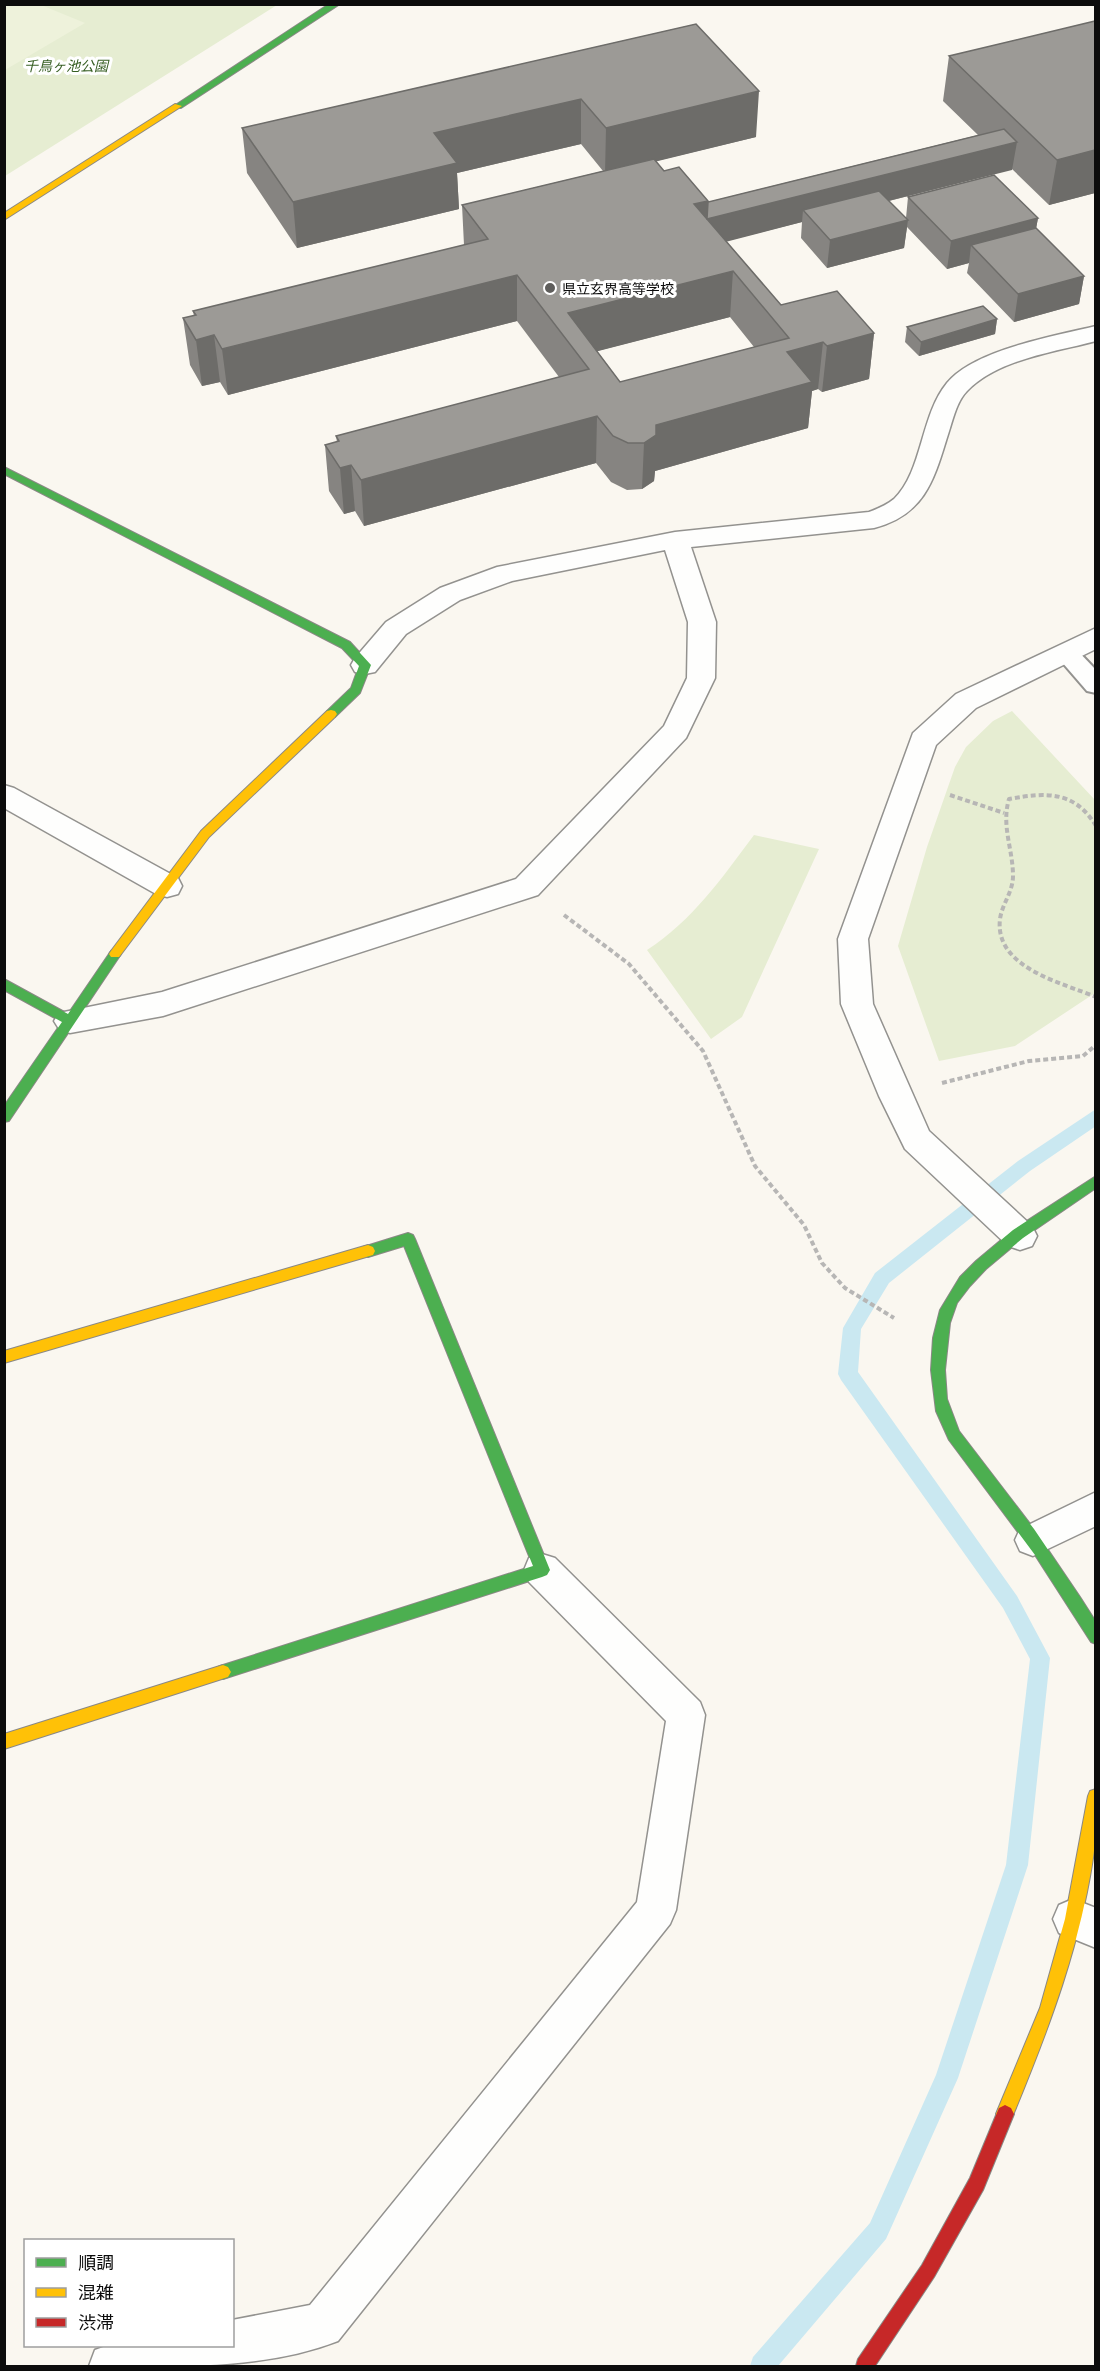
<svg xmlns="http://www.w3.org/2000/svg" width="1100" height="2371" font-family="'PT Serif','Noto Sans JP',serif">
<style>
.green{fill:#e6edd2}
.pitch{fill:#eef2db}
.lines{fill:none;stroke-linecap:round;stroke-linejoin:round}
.stream{fill:#cae8f1;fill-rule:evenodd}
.lane-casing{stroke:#93928f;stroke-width:4}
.street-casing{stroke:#93928f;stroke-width:3}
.fast-casing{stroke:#8a8885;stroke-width:2}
.slow-casing{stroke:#8a8885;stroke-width:2}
.jam-casing{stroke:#8a8885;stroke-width:2}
.path{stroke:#b7b6b5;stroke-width:4;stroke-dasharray:5 3;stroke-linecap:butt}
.lane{fill:#fefefd;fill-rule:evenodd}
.street{fill:#fefefd;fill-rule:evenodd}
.fast{fill:#4caf50;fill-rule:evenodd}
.slow{fill:#ffc107;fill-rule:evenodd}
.jam{fill:#c62828;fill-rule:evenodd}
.wall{fill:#868481;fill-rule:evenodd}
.shaded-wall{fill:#6d6c69}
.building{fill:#9c9a96;stroke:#6d6c69;stroke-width:1.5;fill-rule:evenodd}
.poi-dot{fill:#5f5e5c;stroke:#fff;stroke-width:2}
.labels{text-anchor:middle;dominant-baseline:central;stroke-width:6;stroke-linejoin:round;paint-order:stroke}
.far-park-label{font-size:14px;font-style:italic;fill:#365e22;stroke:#fff}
.far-poi-label{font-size:14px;fill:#0c0c0c;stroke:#fff;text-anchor:start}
</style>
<rect width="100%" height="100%" fill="#faf7f0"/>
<path class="green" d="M 5,5 L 277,5 L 5,176 Z
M 1012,711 L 1095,800 L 1095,993 L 1015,1046 L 939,1061 L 898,946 L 927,847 L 955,767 L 966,747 L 993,721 Z
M 754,835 L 819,849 L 742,1017 L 711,1039 L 647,950 C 692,921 722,878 754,835 Z"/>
<path class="pitch" d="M 4,5 L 41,5 L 85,23 L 5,70 Z"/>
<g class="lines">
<path class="stream" d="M 1096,1109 L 1096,1126 L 1030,1171 L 889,1283 L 861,1329 L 858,1372 L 1017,1596 L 1050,1658 L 1028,1865 L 958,2078 L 886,2239 L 778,2366 L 750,2366 L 753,2357 L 870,2223 L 936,2075 L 1006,1865 L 1030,1659 L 1003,1608 L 841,1380 L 838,1374 L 843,1328 L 875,1273 L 1018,1161 Z"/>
<g class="lane-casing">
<path id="lane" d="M 1067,646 L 1075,648 L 1096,670 L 1096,693 L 1087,691 L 1055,654 L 1059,648 Z"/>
</g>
<g class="street-casing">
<path id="street" d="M 1096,326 L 1096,341 C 1055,352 998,359 967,391 C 958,400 954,415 950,428 C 935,475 928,514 874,528 L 691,547 L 716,622 L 715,678 L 686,738 L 538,895 L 163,1016 L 70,1033 L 59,1029 L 54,1021 L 59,1013 L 162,992 L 516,879 L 664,726 L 687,678 L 688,622 L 665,550 L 512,581 L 460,600 L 406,634 L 375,672 L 365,674 L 355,672 L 351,665 L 355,658 L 386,622 L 440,588 L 497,567 L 675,532 L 869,512 C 877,509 887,505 894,499 C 923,471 920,416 947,383 C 974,350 1054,336 1096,326 Z
M 1096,628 L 1096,649 L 976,708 L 936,745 L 868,939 L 873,1004 L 929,1131 L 1032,1226 L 1037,1236 L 1032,1246 L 1020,1250 L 1008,1246 L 905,1149 L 879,1096 L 841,1004 L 838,939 L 913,733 L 956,694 Z
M 4,785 L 14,788 L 178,878 L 182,886 L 178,894 L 167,897 L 156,894 L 4,808 Z
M 1096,1492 L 1096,1526 L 1033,1556 L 1020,1551 L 1015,1540 L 1020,1529 Z
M 542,1554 L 555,1558 L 700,1702 L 705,1715 L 676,1910 L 670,1924 L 338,2341 C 261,2371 170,2366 89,2366 L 95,2350 L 106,2346 L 232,2346 L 232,2320 L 310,2305 L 637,1902 L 666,1721 L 529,1582 L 524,1570 L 529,1558 Z
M 1073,1899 L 1096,1908 L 1096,1948 L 1059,1933 L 1053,1919 L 1059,1905 Z"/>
</g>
<g class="fast-casing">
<path id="fast" d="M 329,4 L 340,4 L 181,108 L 174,106 Z
M 4,467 L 350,642 L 371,665 L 360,693 L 335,717 L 327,717 L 325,714 L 327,711 L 351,688 L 359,666 L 342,648 L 4,474 Z
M 115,949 L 121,954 L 119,957 L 9,1121 L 4,1122 L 4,1106 L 62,1022 L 4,990 L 4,979 L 68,1014 L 111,951 Z
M 1096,1176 L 1096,1188 L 1023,1238 L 986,1269 L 970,1286 L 957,1303 L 950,1323 L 945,1370 L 947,1399 L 959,1431 L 1034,1529 L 1080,1597 L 1096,1622 L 1096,1644 L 1091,1642 L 1035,1555 L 949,1440 L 936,1411 L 931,1370 L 933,1338 L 940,1310 L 960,1277 L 976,1261 L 1013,1230 Z
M 408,1233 L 413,1235 L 415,1239 L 550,1570 L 547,1575 L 542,1577 L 223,1679 L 218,1677 L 215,1672 L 218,1667 L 223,1665 L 533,1566 L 404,1246 L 368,1257 L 363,1255 L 361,1251 L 363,1247 Z"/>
</g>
<g class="slow-casing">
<path id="slow" d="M 175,104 L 182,106 L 4,220 L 4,213 Z
M 331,710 L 335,711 L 337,714 L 335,717 L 209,837 L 119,957 L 111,957 L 109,954 L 111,951 L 201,831 L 327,711 Z
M 368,1245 L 373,1247 L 375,1251 L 373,1255 L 4,1363 L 4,1351 Z
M 223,1665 L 228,1667 L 231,1672 L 228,1677 L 4,1749 L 4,1734 Z
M 1096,1789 C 1096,1807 1097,1826 1095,1844 C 1083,1940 1048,2031 1011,2120 L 1005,2123 L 999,2120 L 996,2114 L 1040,2008 L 1065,1919 L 1088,1796 L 1090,1791 Z"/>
</g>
<g class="jam-casing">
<path id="jam" d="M 1005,2105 L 1011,2108 L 1014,2114 L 983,2190 L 934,2277 L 875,2366 L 856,2366 L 858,2359 L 922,2265 L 970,2178 L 999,2108 Z"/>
</g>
<path class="path" d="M 950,795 L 1004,813
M 1096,826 C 1075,791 1047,792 1009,799 C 1001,826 1013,849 1013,876 C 1013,892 1002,904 1000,919 C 994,968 1063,983 1096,997
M 564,915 L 629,964 L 703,1051 L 755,1166 L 804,1225 L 822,1263 L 845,1288 L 894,1318
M 942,1083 L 1029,1061 L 1083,1056 L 1096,1045"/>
<use href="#lane" class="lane"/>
<use href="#street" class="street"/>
<use href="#fast" class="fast"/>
<use href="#slow" class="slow"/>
<use href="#jam" class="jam"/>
</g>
<path class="wall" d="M 1095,21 L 1095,193 L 1049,205 L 1012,169 L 889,201 L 906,218 L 908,197 L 1038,218 L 1036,228 L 1084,276 L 1079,304 L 1014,322 L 967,273 L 969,263 L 947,269 L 907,227 L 904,248 L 827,268 L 801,238 L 802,222 L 726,241 L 781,305 L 874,333 L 869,379 L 822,392 L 818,389 L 812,391 L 808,428 L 655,471 L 654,481 L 642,489 L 627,490 L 611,482 L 596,463 L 364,526 L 355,511 L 344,514 L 329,491 L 325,445 L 337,442 L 336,436 L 559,377 L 517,321 L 228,395 L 220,382 L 202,386 L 190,365 L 183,318 L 194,316 L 193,311 L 464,245 L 462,205 L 603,171 L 581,144 L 457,173 L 459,209 L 297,248 L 247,173 L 242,128 L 696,24 L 756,137 L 656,161 L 664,171 L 708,201 L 708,202 L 978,135 L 943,101 L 949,56 ZM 730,317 L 754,347 L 620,382 L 597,351 Z
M 997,319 L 995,334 L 919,356 L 905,342 L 907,327 Z"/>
<path class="shaded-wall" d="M 759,91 L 756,137 L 605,174 L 606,128 Z
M 581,99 L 581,144 L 457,173 L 459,209 L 297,248 L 293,202 L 434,133 Z
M 1017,142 L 1012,170 L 812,220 L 803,210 L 802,222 L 706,247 L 707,219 Z
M 1095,150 L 1095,193 L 1049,205 L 1057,160 Z
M 708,201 L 706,247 L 694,204 Z
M 1038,218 L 1033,246 L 971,245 L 969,263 L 947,269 L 951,241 Z
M 908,220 L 904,248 L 827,268 L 830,240 Z
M 733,271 L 730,317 L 579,356 L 568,313 Z
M 517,275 L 517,321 L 228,395 L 222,349 Z
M 1084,276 L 1079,304 L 1014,322 L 1018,294 Z
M 997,319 L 995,334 L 919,356 L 921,342 Z
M 874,333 L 869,379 L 822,392 L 827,346 Z
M 214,335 L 220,382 L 202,386 L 196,340 Z
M 823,342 L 818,389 L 812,391 L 808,428 L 655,471 L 654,481 L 642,489 L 644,443 L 656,425 L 787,352 Z
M 597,416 L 596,463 L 364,526 L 361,480 Z
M 351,465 L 355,511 L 344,514 L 340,468 Z"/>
<path class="building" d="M 1095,21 L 1095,150 L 1057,160 L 949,56 Z
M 696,24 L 759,91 L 606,128 L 581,99 L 434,133 L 457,163 L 293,202 L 242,128 Z
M 1004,129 L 1017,142 L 707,219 L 708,202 Z
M 654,159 L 664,171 L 679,167 L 708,201 L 694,204 L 781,305 L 837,291 L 874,333 L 827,346 L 823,342 L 787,352 L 812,382 L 656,425 L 656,435 L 644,443 L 628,443 L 613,436 L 597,416 L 361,480 L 351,465 L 340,468 L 325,445 L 339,441 L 336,436 L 589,369 L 517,275 L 222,349 L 214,335 L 196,340 L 183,318 L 196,315 L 193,311 L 488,239 L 462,205 ZM 733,271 L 789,338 L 620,382 L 568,313 Z
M 994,175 L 1038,218 L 951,241 L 908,197 Z
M 879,191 L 908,220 L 830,240 L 803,210 Z
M 1036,228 L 1084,276 L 1018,294 L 971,245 Z
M 983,306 L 997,319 L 921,342 L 907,327 Z"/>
<circle class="poi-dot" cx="550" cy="288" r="6"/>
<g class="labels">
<g class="far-park-label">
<text x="66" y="65">千鳥ヶ池公園</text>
</g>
<g class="far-poi-label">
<text x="562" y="288">県立玄界高等学校</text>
</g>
</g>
<rect width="1100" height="2371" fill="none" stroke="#0c0c0c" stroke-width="12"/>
<rect x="24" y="2239" width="210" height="108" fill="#ffffff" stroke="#9e9e9e" stroke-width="1.5"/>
<rect x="36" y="2258" width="30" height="9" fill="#4caf50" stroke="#9e9e9e" stroke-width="1.5"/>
<text x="78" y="2269" font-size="18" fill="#0c0c0c">順調</text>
<rect x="36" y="2288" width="30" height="9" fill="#ffc107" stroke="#9e9e9e" stroke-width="1.5"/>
<text x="78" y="2299" font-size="18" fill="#0c0c0c">混雑</text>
<rect x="36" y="2318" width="30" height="9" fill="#c62828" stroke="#9e9e9e" stroke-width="1.5"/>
<text x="78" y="2329" font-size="18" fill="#0c0c0c">渋滞</text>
</svg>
